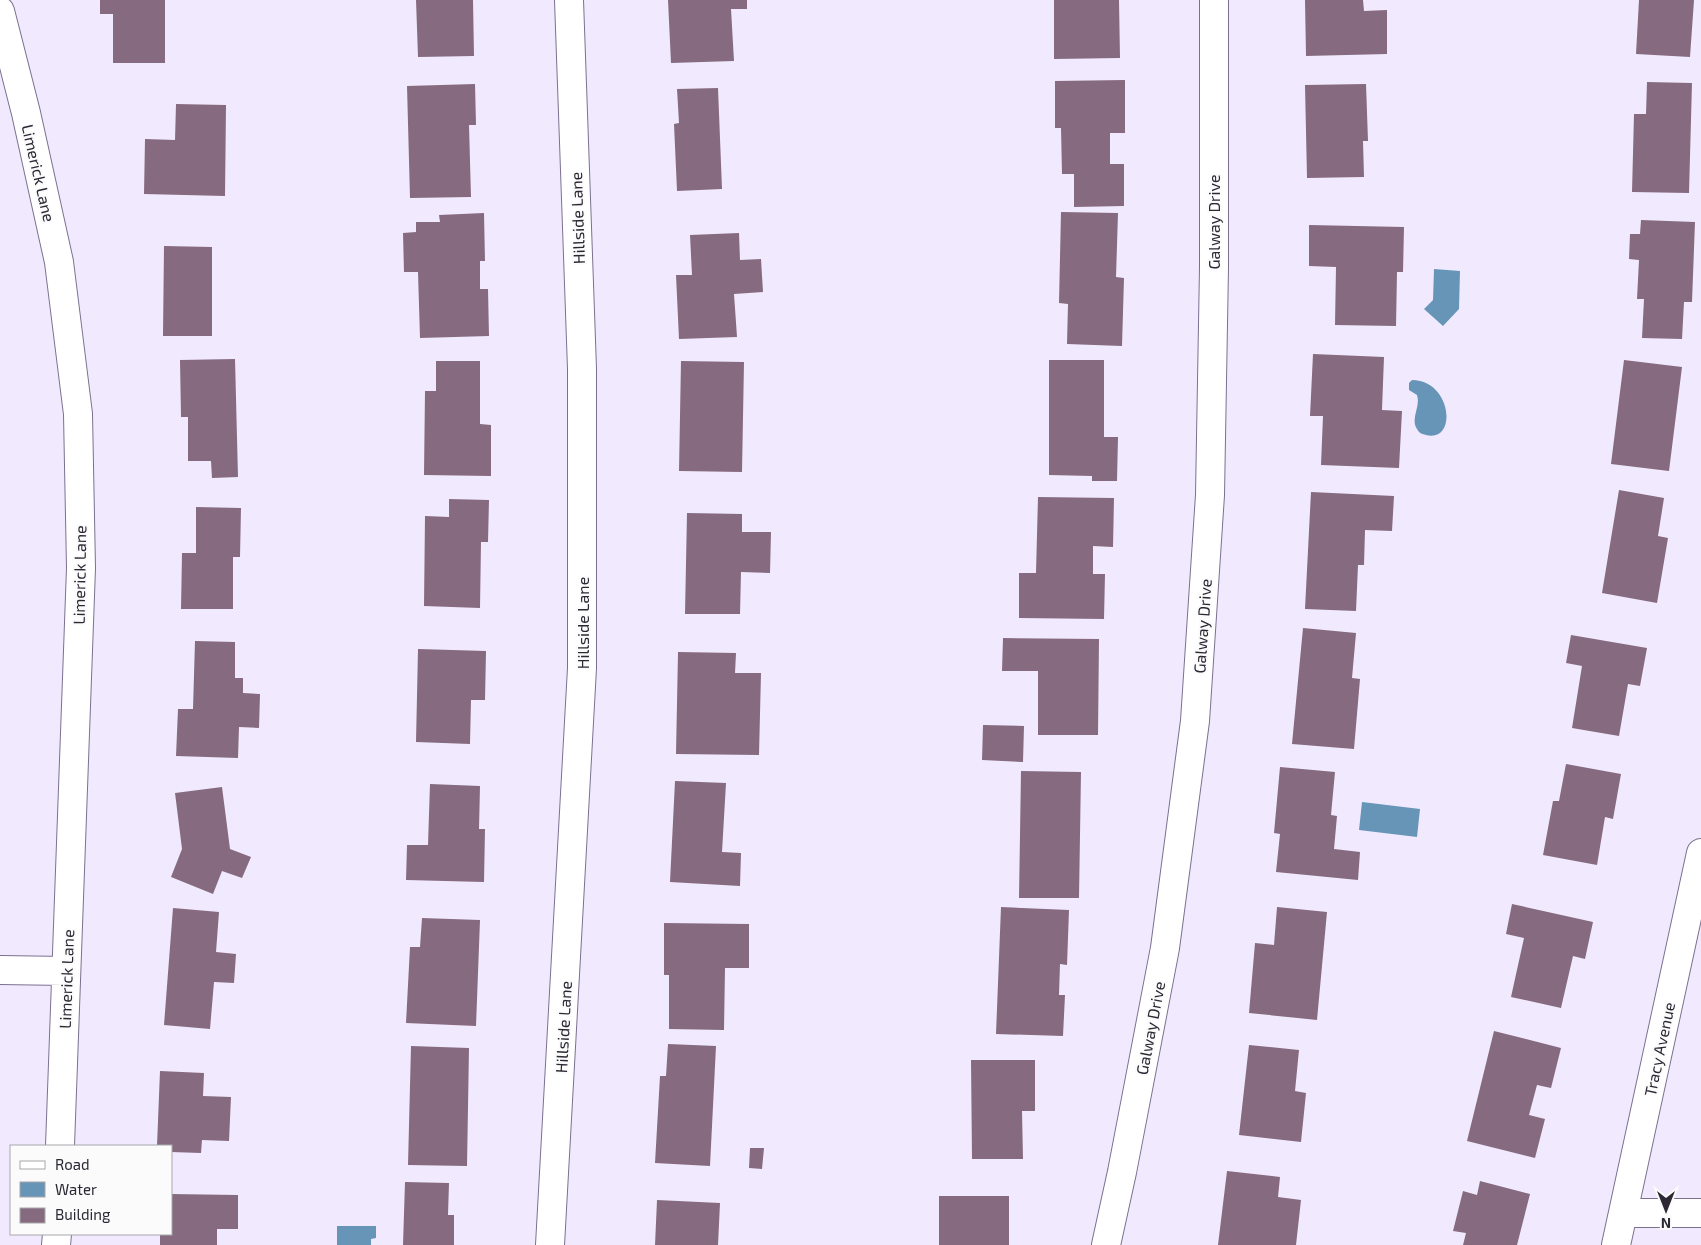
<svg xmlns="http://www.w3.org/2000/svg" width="1701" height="1245" font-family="'Exo 2',sans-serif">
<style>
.water{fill:#6695b8}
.building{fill:#866a7f}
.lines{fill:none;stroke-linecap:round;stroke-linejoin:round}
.minor-casing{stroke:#7b718f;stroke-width:30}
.minor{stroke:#fff;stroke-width:28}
.labels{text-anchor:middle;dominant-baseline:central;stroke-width:4;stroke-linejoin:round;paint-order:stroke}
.street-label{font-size:16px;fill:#2b2733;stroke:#fbfbfb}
</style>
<rect width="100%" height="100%" fill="#f1eafe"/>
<path class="water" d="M 1434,269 L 1460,271 L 1459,309 L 1443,326 L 1424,309 L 1433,300 Z
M 1412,380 C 1452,380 1458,443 1426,435 C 1422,434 1419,433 1417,429 C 1410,418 1421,407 1417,395 L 1409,390 L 1409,383 Z
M 1362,802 L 1420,809 L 1417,837 L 1359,830 Z
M 337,1226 L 376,1226 L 376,1238 L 371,1239 L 371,1245 L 337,1245 Z"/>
<path class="building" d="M 100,0 L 165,0 L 165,63 L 113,63 L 113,14 L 100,14 Z
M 416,0 L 473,0 L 474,56 L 418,57 Z
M 668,0 L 747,0 L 747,9 L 731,9 L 734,61 L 671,63 Z
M 1054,0 L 1119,0 L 1120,58 L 1054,59 Z
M 1305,0 L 1363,0 L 1364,11 L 1387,10 L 1387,54 L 1306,56 Z
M 1639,0 L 1694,0 L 1690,57 L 1636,54 Z
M 1125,80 L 1125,133 L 1110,133 L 1110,164 L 1124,164 L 1124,206 L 1074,207 L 1074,174 L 1062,174 L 1061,128 L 1055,128 L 1055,81 Z
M 1647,82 L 1692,83 L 1689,193 L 1632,192 L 1634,114 L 1646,114 Z
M 475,84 L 476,125 L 469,125 L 471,197 L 410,198 L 407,86 Z
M 1366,84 L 1368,141 L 1363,141 L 1364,177 L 1307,178 L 1305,85 Z
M 718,88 L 722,189 L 677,191 L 674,124 L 679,123 L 677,89 Z
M 176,104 L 226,105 L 225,196 L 144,194 L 145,139 L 175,140 Z
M 1061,212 L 1118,213 L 1116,277 L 1124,278 L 1122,346 L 1067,344 L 1068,304 L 1059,303 Z
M 484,213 L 485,261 L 480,261 L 480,289 L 488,289 L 489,336 L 420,338 L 418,272 L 404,272 L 403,233 L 416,232 L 416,222 L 440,222 L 439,215 Z
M 1641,220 L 1695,222 L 1692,302 L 1684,302 L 1682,339 L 1642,338 L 1644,299 L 1637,299 L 1639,260 L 1629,259 L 1630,234 L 1640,234 Z
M 1309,225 L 1404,227 L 1403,272 L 1397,272 L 1396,326 L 1335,325 L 1336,267 L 1309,266 Z
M 739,233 L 740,260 L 761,259 L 763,292 L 734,294 L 737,337 L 679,339 L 676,275 L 692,275 L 690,235 Z
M 164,246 L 212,247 L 212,336 L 163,336 Z
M 1313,354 L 1384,357 L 1382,410 L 1402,411 L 1399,468 L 1321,465 L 1323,416 L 1310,416 Z
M 235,359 L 238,477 L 212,478 L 211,461 L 188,461 L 188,417 L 181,417 L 180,360 Z
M 1049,360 L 1104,360 L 1104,437 L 1118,437 L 1117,481 L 1092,481 L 1092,476 L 1049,475 Z
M 1624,360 L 1682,367 L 1669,471 L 1611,464 Z
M 436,361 L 480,361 L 480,424 L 491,425 L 491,476 L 424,475 L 425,391 L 436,391 Z
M 681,361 L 744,362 L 742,472 L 679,471 Z
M 1619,490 L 1664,498 L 1658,536 L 1668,538 L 1657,603 L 1602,593 Z
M 1311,492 L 1394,496 L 1392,531 L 1365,530 L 1364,565 L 1358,565 L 1356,611 L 1305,609 Z
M 1038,497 L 1114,498 L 1113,547 L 1093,546 L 1093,574 L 1105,574 L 1104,619 L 1019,618 L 1019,573 L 1036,573 Z
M 449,499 L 489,500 L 488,542 L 481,542 L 480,608 L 424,606 L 425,516 L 449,517 Z
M 196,507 L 241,508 L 240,557 L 233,557 L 233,609 L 181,609 L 182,553 L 196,553 Z
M 687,513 L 742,514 L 742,532 L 771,532 L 770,573 L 741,572 L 740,614 L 685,614 Z
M 1303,628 L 1356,633 L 1352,678 L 1360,679 L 1354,749 L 1292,744 Z
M 1571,635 L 1647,648 L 1640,686 L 1628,684 L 1619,736 L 1572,728 L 1582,666 L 1566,663 Z
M 1003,638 L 1099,639 L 1098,735 L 1038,735 L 1038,671 L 1002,671 Z
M 195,641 L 235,642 L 235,678 L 243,678 L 243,693 L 260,694 L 259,728 L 239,727 L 238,758 L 176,756 L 178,709 L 193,709 Z
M 418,649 L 486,651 L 485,700 L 471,700 L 470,744 L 416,742 Z
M 678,652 L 736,653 L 735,673 L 761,673 L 759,755 L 676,754 Z
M 983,725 L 1024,726 L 1023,762 L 982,760 Z
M 1566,764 L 1621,774 L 1613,819 L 1605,817 L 1597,865 L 1543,855 L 1553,801 L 1559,801 Z
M 1280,767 L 1335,772 L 1331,815 L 1337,816 L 1334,849 L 1360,852 L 1358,880 L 1276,872 L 1280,834 L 1274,833 Z
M 1021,771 L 1081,772 L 1079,898 L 1019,898 Z
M 675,781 L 726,783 L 722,852 L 741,853 L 740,886 L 670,882 Z
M 430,784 L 480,786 L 479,829 L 485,829 L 484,882 L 406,880 L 407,845 L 428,845 Z
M 222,787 L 230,849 L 251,857 L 242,878 L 222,871 L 213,894 L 171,877 L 182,849 L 175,793 Z
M 1512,904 L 1593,922 L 1585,959 L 1573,956 L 1561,1008 L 1511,997 L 1524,938 L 1506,934 Z
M 1001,907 L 1069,910 L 1067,965 L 1060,964 L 1059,995 L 1065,995 L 1063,1036 L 996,1034 Z
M 1277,907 L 1327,912 L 1317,1020 L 1249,1013 L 1255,943 L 1274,945 Z
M 173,908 L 219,912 L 216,952 L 236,954 L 234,983 L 214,982 L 210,1029 L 164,1025 Z
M 422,918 L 480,920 L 476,1026 L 406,1023 L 410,947 L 420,947 Z
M 664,923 L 749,924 L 749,968 L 725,968 L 724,1030 L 669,1029 L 669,975 L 664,975 Z
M 1494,1031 L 1561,1048 L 1551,1088 L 1537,1085 L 1529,1115 L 1545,1119 L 1535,1158 L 1467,1141 Z
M 668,1044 L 716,1046 L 710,1166 L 655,1163 L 660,1076 L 666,1076 Z
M 1249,1045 L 1299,1050 L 1295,1091 L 1306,1093 L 1301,1142 L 1239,1135 Z
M 411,1046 L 469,1048 L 467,1166 L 408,1165 Z
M 971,1060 L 1035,1060 L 1035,1111 L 1022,1111 L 1023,1159 L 972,1159 Z
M 160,1071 L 204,1073 L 203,1096 L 231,1097 L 229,1141 L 202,1140 L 201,1153 L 171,1152 L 171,1146 L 157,1146 Z
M 750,1148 L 764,1148 L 762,1169 L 749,1168 Z
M 1227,1171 L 1280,1177 L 1278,1197 L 1301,1200 L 1296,1245 L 1218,1245 Z
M 1480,1181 L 1530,1194 L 1517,1245 L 1463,1245 L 1466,1233 L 1453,1231 L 1463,1191 L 1477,1195 Z
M 405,1182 L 449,1183 L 448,1215 L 454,1215 L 454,1245 L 403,1245 Z
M 171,1194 L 238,1195 L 238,1229 L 217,1229 L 217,1245 L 160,1245 L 160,1234 L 171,1234 Z
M 939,1196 L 1009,1196 L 1009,1245 L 939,1245 Z
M 657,1200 L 720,1203 L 718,1245 L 655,1245 Z"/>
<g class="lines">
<g class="minor-casing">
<path id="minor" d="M 0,11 L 26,113 L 59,262 L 78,414 L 81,568 L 60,1146
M 0,970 L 66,971
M 1623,1213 L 1701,1213
M 56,1245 L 57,1234
M 550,1245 L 582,668 L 582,369 L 569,0
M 1106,1245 L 1122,1172 L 1165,948 L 1195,721 L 1210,495 L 1214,267 L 1214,0
M 1616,1245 L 1701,853"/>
</g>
<use href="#minor" class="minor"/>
</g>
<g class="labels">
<g class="street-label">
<text transform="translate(39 173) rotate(77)">Limerick Lane</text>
<text transform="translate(577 218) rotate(-92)">Hillside Lane</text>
<text transform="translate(1213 222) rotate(-90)">Galway Drive</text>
<text transform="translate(79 575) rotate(-89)">Limerick Lane</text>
<text transform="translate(582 623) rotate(-90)">Hillside Lane</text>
<text transform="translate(1202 626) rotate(-86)">Galway Drive</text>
<text transform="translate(66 979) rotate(-88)">Limerick Lane</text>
<text transform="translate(563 1027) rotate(-87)">Hillside Lane</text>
<text transform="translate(1150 1028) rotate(-79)">Galway Drive</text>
<text transform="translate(1659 1049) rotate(-78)">Tracy Avenue</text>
</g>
</g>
<rect x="10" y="1145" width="162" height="90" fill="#fbfbfb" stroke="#a8a6ab"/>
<rect x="20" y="1161" width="25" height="8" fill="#ffffff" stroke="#a8a6ab"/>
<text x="55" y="1170" font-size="15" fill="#2b2733">Road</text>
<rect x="20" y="1182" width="25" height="15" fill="#6695b8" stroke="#a8a6ab"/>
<text x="55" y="1195" font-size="15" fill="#2b2733">Water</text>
<rect x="20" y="1208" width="25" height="15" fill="#866a7f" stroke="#a8a6ab"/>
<text x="55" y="1220" font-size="15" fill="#2b2733">Building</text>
<g transform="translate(1666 1210) rotate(180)" stroke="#fbfbfb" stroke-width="4" paint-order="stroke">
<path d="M0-4L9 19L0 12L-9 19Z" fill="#2b2733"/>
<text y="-8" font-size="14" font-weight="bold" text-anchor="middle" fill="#2b2733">N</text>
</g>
</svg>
